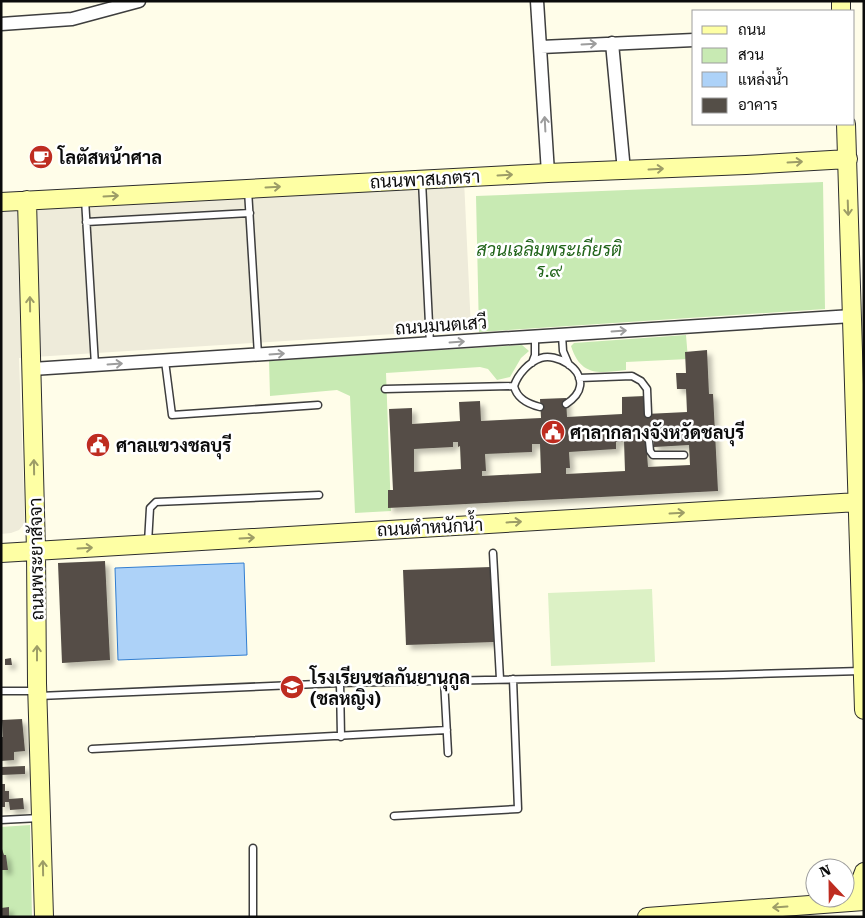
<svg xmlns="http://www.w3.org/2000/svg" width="865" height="918" font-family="'Roboto Serif',Sarabun,serif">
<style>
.green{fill:#c8eab3}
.pitch{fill:#dcf1c5}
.plaza{fill:#eeebda}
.water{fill:#add2f8;stroke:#327ed1}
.building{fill:#544e47;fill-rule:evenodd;filter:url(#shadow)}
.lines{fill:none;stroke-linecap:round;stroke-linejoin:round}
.lane-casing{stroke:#3e3e3e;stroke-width:9}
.street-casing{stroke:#3e3e3e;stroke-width:15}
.secondary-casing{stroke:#2d2d2d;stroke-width:20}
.lane{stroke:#fff;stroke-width:6}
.street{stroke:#fff;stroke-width:12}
.secondary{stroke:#feffa4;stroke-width:18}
.oneway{stroke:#9d9d9d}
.oneway2{stroke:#9d9d67}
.labels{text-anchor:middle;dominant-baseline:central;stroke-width:5;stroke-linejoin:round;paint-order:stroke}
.poi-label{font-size:18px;font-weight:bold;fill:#0b0b0b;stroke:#fff;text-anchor:start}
.street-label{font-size:18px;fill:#0b0b0b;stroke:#fff}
.park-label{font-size:18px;font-style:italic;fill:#21641a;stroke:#fff}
</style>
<defs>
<filter id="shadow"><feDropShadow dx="4.5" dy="4.5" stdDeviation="2.5" flood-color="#0004"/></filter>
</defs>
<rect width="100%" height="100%" fill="#fffde9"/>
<path class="green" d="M 823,182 L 825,309 L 479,332 L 476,196 Z
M 686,335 L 688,359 L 626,362 L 626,370 C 599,373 581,377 571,346 L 574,343 Z
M 522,345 L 529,351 L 521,358 L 510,377 L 497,380 L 488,369 L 480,367 L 386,373 L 391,511 L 355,513 L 350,396 L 337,390 L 270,396 L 269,361 Z
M 30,825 L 32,917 L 1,917 L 1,827 Z"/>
<path class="pitch" d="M 652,589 L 655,662 L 551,666 L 548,593 Z"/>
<path class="plaza" d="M 464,180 L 471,329 L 19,358 L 25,523 L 19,530 L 11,533 L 1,534 L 1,207 Z"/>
<path class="water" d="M 244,563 L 247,655 L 118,660 L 115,568 Z"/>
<path class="building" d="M 707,350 L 709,394 L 713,394 L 718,491 L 388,508 L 388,490 L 393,490 L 389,409 L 412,408 L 412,424 L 460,421 L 459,402 L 480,401 L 481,421 L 541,418 L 540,399 L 566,398 L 567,417 L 622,414 L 622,397 L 645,396 L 646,414 L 687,412 L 686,389 L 677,389 L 676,373 L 686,373 L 685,352 ZM 624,441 L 625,471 L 566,474 L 566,468 L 570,468 L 569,452 L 616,449 L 616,442 ZM 646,441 L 654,441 L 654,447 L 689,445 L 690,465 L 648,467 ZM 453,442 L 458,442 L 458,447 L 460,446 L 461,469 L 414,472 L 414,449 L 453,447 ZM 532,444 L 540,444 L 541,473 L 482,476 L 482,471 L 486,471 L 485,454 L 532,452 Z
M 105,561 L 110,660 L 62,663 L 58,563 Z
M 491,567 L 494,642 L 406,645 L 403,570 Z
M 11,658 L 12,665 L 5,665 L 5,659 Z
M 22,719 L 25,751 L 14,752 L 14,760 L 1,761 L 1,737 L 3,737 L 2,720 Z
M 25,766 L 25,774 L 1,775 L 1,767 Z
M 1,784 L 5,784 L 5,791 L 9,791 L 9,799 L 23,798 L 24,809 L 10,810 L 9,802 L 5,802 L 5,807 L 1,807 Z
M 1,846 L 4,855 L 6,855 L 8,870 L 1,870 Z
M 9,907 L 9,917 L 1,917 L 1,908 Z"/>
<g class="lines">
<g class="lane-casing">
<path id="lane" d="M 422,181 L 430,344
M 248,190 L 258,355
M 85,199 L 95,365
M 86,222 L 250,213
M 562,335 L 563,351 L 569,365
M 165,361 L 172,415 L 318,405
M 532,363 L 535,355 L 535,337
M 579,378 L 632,376 L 641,381 L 647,389 L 648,414
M 385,389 L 514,386
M 540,407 C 528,404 517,399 514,386 C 518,374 529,362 541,358 C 556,353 583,368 580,386 C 579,394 572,400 566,404
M 649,441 L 650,451 L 653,455 L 684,455
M 148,543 L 150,508 L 156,502 L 319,495
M 493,553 L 500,679
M 444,680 L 448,753
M 340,683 L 341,737
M 1,691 L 35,691
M 39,696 L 340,683 L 723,675 L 861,671
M 92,749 L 447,730
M 394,816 L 518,809 L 513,679
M 1,820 L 40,818
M 253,848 L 253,917"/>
</g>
<g class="street-casing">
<path id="street" d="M 537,1 L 548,173
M 1,24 L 72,19 L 139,1
M 612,43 L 624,171
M 541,47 L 694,40
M 32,369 L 852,316"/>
</g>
<g class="secondary-casing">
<path id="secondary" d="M 841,1 L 841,11
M 846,124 L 864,710
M 27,200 L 36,551 L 37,683 L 44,917
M 1,202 L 548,173 L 746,165 L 848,159
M 1,553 L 858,502
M 845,897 C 854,891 861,883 864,872
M 647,917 L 864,901"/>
</g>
<use href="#lane" class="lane"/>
<use href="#street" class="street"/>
<use href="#secondary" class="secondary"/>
</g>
<defs><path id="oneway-shaft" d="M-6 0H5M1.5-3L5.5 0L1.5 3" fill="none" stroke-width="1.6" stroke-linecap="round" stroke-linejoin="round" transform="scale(1.25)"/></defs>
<g class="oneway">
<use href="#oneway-shaft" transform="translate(589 44) rotate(-3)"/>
<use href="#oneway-shaft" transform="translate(545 124) rotate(-93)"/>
<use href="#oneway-shaft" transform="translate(619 331) rotate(-4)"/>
<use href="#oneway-shaft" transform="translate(457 342) rotate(-4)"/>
<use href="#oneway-shaft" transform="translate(277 354) rotate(-4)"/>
<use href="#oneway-shaft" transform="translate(115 364) rotate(-4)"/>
</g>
<g class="oneway2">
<use href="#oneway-shaft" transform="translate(795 162) rotate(-3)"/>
<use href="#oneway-shaft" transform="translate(656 169) rotate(-3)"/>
<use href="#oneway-shaft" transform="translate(505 175) rotate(-3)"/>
<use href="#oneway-shaft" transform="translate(273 187) rotate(-3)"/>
<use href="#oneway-shaft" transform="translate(111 196) rotate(-3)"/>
<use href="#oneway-shaft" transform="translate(848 208) rotate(88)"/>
<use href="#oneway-shaft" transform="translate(30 304) rotate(-91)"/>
<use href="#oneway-shaft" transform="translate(34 467) rotate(-91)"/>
<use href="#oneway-shaft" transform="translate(677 513) rotate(-3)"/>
<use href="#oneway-shaft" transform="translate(514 522) rotate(-3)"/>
<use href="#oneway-shaft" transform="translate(247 538) rotate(-3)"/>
<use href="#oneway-shaft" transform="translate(85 548) rotate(-3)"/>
<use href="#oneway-shaft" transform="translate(37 653) rotate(-90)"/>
<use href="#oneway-shaft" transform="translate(43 868) rotate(-91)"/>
<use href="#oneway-shaft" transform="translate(780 907) rotate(176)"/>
</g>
<defs>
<g id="cafe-disc" transform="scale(1.25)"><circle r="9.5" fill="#be2c20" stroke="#fff"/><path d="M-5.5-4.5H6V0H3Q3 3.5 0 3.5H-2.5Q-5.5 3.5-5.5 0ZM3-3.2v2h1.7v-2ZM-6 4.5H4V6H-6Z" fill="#fff"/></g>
<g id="civic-disc" transform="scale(1.25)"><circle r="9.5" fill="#be2c20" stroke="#fff"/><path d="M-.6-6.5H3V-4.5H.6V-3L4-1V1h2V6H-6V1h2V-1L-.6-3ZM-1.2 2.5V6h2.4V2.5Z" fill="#fff"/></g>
<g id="school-disc" transform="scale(1.25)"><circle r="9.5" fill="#be2c20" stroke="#fff"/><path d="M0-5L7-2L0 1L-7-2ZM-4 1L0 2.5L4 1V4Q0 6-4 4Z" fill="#fff"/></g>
</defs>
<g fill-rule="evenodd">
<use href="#cafe-disc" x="41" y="157"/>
<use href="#civic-disc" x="553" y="432"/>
<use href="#civic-disc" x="98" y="445"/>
<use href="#school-disc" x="292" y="687"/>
</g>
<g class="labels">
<g class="poi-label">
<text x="58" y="157">โลตัสหน้าศาล</text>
<text x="570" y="432">ศาลากลางจังหวัดชลบุรี</text>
<text x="116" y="445">ศาลแขวงชลบุรี</text>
<text x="310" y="677">โรงเรียนชลกันยานุกูล<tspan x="310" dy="21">(ชลหญิง)</tspan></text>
</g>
<g class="street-label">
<text transform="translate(425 179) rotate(-3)">ถนนพาสเภตรา</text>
<text transform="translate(441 325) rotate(-4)">ถนนมนตเสวี</text>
<text transform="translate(430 527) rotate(-3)">ถนนตำหนักน้ำ</text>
<text transform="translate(36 559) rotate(-91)">ถนนพระยาสัจจา</text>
</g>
<g class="park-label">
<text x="549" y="249">สวนเฉลิมพระเกียรติ<tspan x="549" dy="21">ร.๙</tspan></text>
</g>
</g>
<rect width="865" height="918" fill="none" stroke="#0b0b0b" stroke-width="5"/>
<rect x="692" y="10" width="162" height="115" fill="#ffffff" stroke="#9d9d9d"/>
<rect x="702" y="26" width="25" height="8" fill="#feffa4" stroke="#9d9d9d"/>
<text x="738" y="35" font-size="15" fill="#0b0b0b">ถนน</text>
<rect x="702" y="48" width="25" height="15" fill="#c8eab3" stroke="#9d9d9d"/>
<text x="738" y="60" font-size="15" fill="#0b0b0b">สวน</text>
<rect x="702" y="72" width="25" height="15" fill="#add2f8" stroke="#9d9d9d"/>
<text x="738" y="85" font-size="15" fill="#0b0b0b">แหล่งน้ำ</text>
<rect x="702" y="98" width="25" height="15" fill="#544e47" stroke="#9d9d9d"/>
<text x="738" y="110" font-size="15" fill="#0b0b0b">อาคาร</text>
<g transform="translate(830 883) rotate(338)"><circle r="24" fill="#ffffff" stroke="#9d9d9d"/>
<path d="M0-4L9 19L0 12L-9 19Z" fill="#be2c20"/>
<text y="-8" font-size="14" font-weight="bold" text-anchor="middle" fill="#0b0b0b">N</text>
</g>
</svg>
